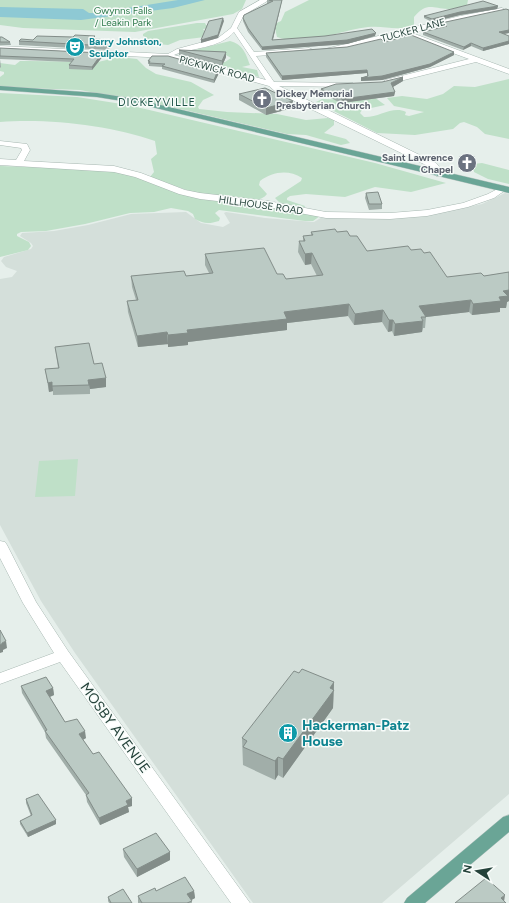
<svg xmlns="http://www.w3.org/2000/svg" width="509" height="903" font-family="Figtree,sans-serif">
<style>
.built{fill:#d4dfda}
.green{fill:#bfe0c8}
.water{fill:#8ec9d4}
.lines{fill:none;stroke-linecap:round;stroke-linejoin:round}
.minor-casing{stroke:#a8b8b2;stroke-width:1}
.major-casing{stroke:#c2cac8;stroke-width:1}
.minor{fill:#fff;fill-rule:evenodd}
.major{fill:#6aa596;fill-rule:evenodd}
.wall{fill:#a1aea9}
.shaded-wall{fill:#838d89}
.building{fill:#bbcac4;stroke:#838d89}
.labels{text-anchor:middle;dominant-baseline:central;stroke-width:3;stroke-linejoin:round;paint-order:stroke}
.far-park-label{font-size:10px;fill:#2d7a4b;stroke:#f7fbf9}
.far-street-label{font-size:10px;fill:#24423a;stroke:#f7fbf9}
.far-culture-label{font-size:10px;font-weight:bold;fill:#0d838f;stroke:#f7fbf9;text-anchor:start}
.far-worship-label{font-size:10px;font-weight:bold;fill:#5b616d;stroke:#f7fbf9;text-anchor:start}
.far-neighbourhood-label{font-size:11px;letter-spacing:1px;fill:#1f5548;stroke:#f7fbf9}
.near-culture-label{font-size:14px;font-weight:bold;fill:#0d838f;stroke:#f7fbf9;text-anchor:start}
.near-street-label{font-size:14px;fill:#24423a;stroke:#f7fbf9}
</style>
<rect width="100%" height="100%" fill="#e6efeb"/>
<path class="built" d="M 505,193 L 509,194 L 509,794 L 382,903 L 253,903 L 75,653 L 41,601 L 0,525 L 0,279 L 12,277 L 17,271 L 6,267 L 1,261 L 4,257 L 31,249 L 33,246 L 31,243 L 20,236 L 22,233 L 54,231 L 88,225 L 131,214 L 186,212 L 201,223 L 223,227 L 230,223 L 224,213 L 226,212 L 265,218 L 314,222 L 324,216 L 346,218 L 468,207 L 482,204 Z"/>
<path class="green" d="M 0,0 L 246,0 L 242,9 L 233,14 L 135,32 L 23,28 L 0,25 Z
M 309,0 L 468,0 L 467,5 C 460,7 455,9 448,9 C 431,8 427,2 414,17 L 414,25 C 397,32 385,25 368,27 C 340,30 306,47 277,37 L 274,24 L 281,21 L 285,12 Z
M 197,23 L 205,23 L 206,25 L 214,27 L 203,29 L 205,32 L 205,37 L 180,40 L 168,45 L 147,43 L 145,39 L 146,37 L 143,36 L 143,34 L 148,31 Z
M 230,41 C 243,44 246,54 250,65 L 242,67 L 257,70 L 259,77 L 210,64 L 225,62 L 231,58 L 226,55 L 201,58 L 199,61 L 179,54 Z
M 119,57 L 137,59 L 146,68 L 156,74 L 191,82 L 214,95 L 203,100 L 198,107 L 199,109 L 227,112 L 277,114 L 306,120 L 328,118 L 334,120 L 334,125 L 324,133 L 346,139 L 350,143 L 341,145 L 306,135 L 287,134 L 185,110 L 80,90 L 0,87 L 0,77 L 4,74 L 4,72 L 0,71 L 0,63 L 15,65 L 20,61 L 29,61 L 98,62 Z
M 509,79 L 509,139 L 485,134 L 477,127 L 464,122 L 460,123 L 453,129 L 415,135 L 377,133 L 316,102 L 322,99 L 348,100 L 363,89 L 385,105 L 362,110 L 360,113 L 364,117 C 378,118 393,105 406,112 L 405,115 L 409,116 L 424,112 L 394,106 L 387,98 L 402,96 L 427,99 L 443,94 L 454,86 L 475,87 Z
M 0,93 L 77,97 L 128,105 L 375,163 L 446,183 L 411,192 L 375,187 L 345,197 L 306,194 L 290,196 L 287,198 L 287,200 L 305,206 L 303,210 L 280,203 L 275,198 L 301,181 L 302,178 C 288,169 272,172 260,181 L 259,185 L 267,194 C 252,215 170,185 150,177 L 154,172 L 151,159 L 157,154 L 155,141 C 111,125 46,118 0,122 Z
M 482,163 L 509,170 L 509,184 L 488,179 L 474,172 L 473,164 Z
M 0,166 L 114,170 L 170,188 L 320,216 L 313,221 L 305,221 L 219,210 L 215,213 L 220,218 L 219,221 C 209,224 204,224 195,219 L 193,214 L 188,211 L 171,208 L 154,212 L 130,213 L 85,224 L 46,231 L 21,232 L 17,234 L 17,236 L 29,242 L 31,246 L 28,250 L 0,257 Z
M 78,459 L 75,496 L 35,497 L 39,461 Z"/>
<path class="water" d="M 178,0 L 205,0 L 173,8 L 81,20 L 0,17 L 0,7 L 83,9 L 89,13 L 97,13 Z"/>
<g class="lines">
<g class="minor-casing">
<path id="minor" d="M 260,0 L 269,0 L 244,15 L 237,28 L 254,52 L 309,48 L 313,50 L 309,52 L 256,56 L 274,82 L 353,83 L 354,85 L 350,87 L 279,86 L 436,163 L 442,170 L 442,176 L 436,176 L 430,167 L 276,92 L 269,86 L 168,58 L 0,50 L 0,46 L 168,54 L 177,49 L 218,38 L 231,28 L 239,12 ZM 234,32 L 266,80 L 174,55 C 193,47 219,49 234,32 Z
M 502,8 L 505,10 L 504,11 L 460,20 L 412,33 L 509,69 L 509,74 L 476,62 L 388,84 L 385,84 L 385,80 L 469,59 L 404,35 L 356,47 L 329,51 L 325,49 L 460,16 Z
M 0,141 L 27,144 L 30,150 L 24,161 L 114,166 L 141,173 L 185,190 L 200,193 L 268,201 L 326,212 L 390,213 L 427,210 L 463,203 L 488,194 L 503,186 L 507,189 L 494,198 L 468,207 L 427,216 L 390,219 L 326,218 L 268,207 L 200,199 L 179,194 L 135,177 L 114,172 L 0,165 L 0,159 L 16,160 L 22,150 L 21,148 L 0,145 Z
M 0,541 L 5,542 L 7,545 L 36,602 L 68,651 L 250,903 L 231,903 L 60,662 L 0,684 L 0,673 L 54,653 L 23,603 L 0,558 Z"/>
</g>
<g class="major-casing">
<path id="major" d="M 0,86 L 97,93 L 135,99 L 509,187 L 509,193 L 135,103 L 97,97 L 0,90 Z
M 509,815 L 509,832 L 425,903 L 404,903 L 407,898 L 503,817 Z"/>
</g>
<use href="#minor" class="minor"/>
<use href="#major" class="major"/>
</g>
<path class="wall" d="M 267,0 L 282,0 L 273,40 L 375,36 L 347,44 L 262,50 L 248,32 L 243,21 L 243,18 L 268,3 L 267,3 Z
M 498,6 L 497,9 L 460,15 L 432,22 L 424,18 L 424,16 Z
M 509,10 L 509,33 L 503,34 L 509,36 L 509,44 L 483,51 L 471,46 L 463,50 L 423,35 L 423,32 L 443,27 L 441,26 L 441,23 Z
M 95,36 L 95,40 L 112,45 L 108,50 L 19,45 L 19,41 Z
M 0,37 L 10,42 L 11,45 L 0,45 Z
M 384,42 L 454,52 L 454,55 L 430,67 L 382,80 L 361,81 L 361,78 L 367,76 L 367,73 L 282,80 L 266,57 L 266,53 L 347,47 Z
M 0,48 L 102,53 L 103,56 L 92,70 L 69,69 L 69,65 L 72,62 L 0,59 L 1,67 L 0,68 Z
M 179,50 L 226,52 L 226,57 L 222,66 L 179,55 Z
M 148,61 L 218,70 L 219,73 L 214,83 L 162,69 L 162,67 L 149,66 L 149,64 L 148,64 Z
M 403,81 L 393,87 L 395,92 L 394,96 L 341,103 L 320,93 L 321,89 Z
M 239,94 L 293,108 L 266,115 L 239,100 Z
M 366,193 L 382,204 L 382,209 L 369,210 L 365,198 Z
M 311,232 L 337,232 L 350,236 L 367,251 L 411,250 L 424,253 L 447,277 L 484,276 L 509,272 L 509,301 L 507,302 L 506,308 L 500,308 L 500,312 L 472,315 L 469,312 L 426,317 L 425,328 L 423,328 L 422,332 L 394,336 L 392,331 L 388,332 L 382,322 L 354,325 L 348,316 L 287,323 L 287,330 L 188,342 L 188,345 L 168,347 L 168,344 L 138,347 L 128,312 L 127,301 L 136,300 L 132,287 L 131,276 L 186,276 L 209,273 L 205,265 L 205,254 L 277,274 L 286,279 L 317,276 L 311,264 L 305,265 L 298,252 L 299,241 L 303,241 L 303,236 L 311,236 Z
M 55,347 L 94,364 L 106,378 L 106,387 L 90,389 L 90,394 L 53,395 L 53,391 L 49,392 L 45,369 L 58,368 Z
M 299,673 L 334,682 L 333,708 L 283,778 L 278,775 L 275,780 L 243,765 L 242,738 Z
M 21,686 L 53,688 L 54,695 L 50,697 L 65,722 L 86,738 L 83,740 L 93,754 L 132,806 L 128,807 L 129,812 L 100,825 L 87,802 L 86,795 L 46,738 L 45,732 L 22,693 Z
M 26,799 L 56,824 L 28,837 L 20,824 L 20,821 L 31,816 L 26,803 Z
M 123,849 L 170,852 L 170,860 L 137,877 L 124,857 Z
M 156,891 L 194,891 L 195,898 L 191,900 L 192,903 L 138,903 L 138,896 Z
M 108,897 L 132,903 L 109,903 L 108,901 Z"/>
<path class="shaded-wall" d="M 282,0 L 272,43 L 272,40 Z
M 498,6 L 497,9 L 460,15 L 432,22 L 432,19 L 460,12 Z
M 223,18 L 224,21 L 218,38 L 201,43 L 201,40 Z
M 509,30 L 509,33 L 498,35 L 499,32 Z
M 376,33 L 375,36 L 347,44 L 262,50 L 262,47 Z
M 111,40 L 112,45 L 108,50 L 107,46 Z
M 509,41 L 509,44 L 483,51 L 483,48 Z
M 471,43 L 471,46 L 463,50 L 464,47 Z
M 226,52 L 226,57 L 222,66 L 222,61 Z
M 454,52 L 454,55 L 430,67 L 382,80 L 361,81 L 361,78 Z
M 102,53 L 103,56 L 92,70 L 92,67 Z
M 218,70 L 219,73 L 214,83 L 214,80 Z
M 367,70 L 367,73 L 282,80 L 282,76 Z
M 403,77 L 403,81 L 391,88 L 391,83 Z
M 395,92 L 394,96 L 341,103 L 342,99 Z
M 293,101 L 293,108 L 266,115 L 266,108 Z
M 312,253 L 311,264 L 305,265 L 305,254 Z
M 509,290 L 509,301 L 507,302 L 506,308 L 500,308 L 500,312 L 472,315 L 473,304 L 503,291 Z
M 471,300 L 469,312 L 426,317 L 419,306 Z
M 349,304 L 348,316 L 287,323 L 287,330 L 188,342 L 188,345 L 168,347 L 168,335 L 187,330 L 284,312 Z
M 383,310 L 382,322 L 354,325 L 355,314 Z
M 389,320 L 393,320 L 392,331 L 388,332 Z
M 423,321 L 422,332 L 394,336 L 395,324 Z
M 167,332 L 168,344 L 138,347 L 137,336 Z
M 106,378 L 106,387 L 90,389 L 88,380 Z
M 52,382 L 53,391 L 49,392 L 48,383 Z
M 6,641 L 7,648 L 3,650 L 3,652 L 0,653 L 0,645 L 2,643 Z
M 334,682 L 333,708 L 283,778 L 283,759 Z
M 53,688 L 54,695 L 47,698 L 46,691 Z
M 85,731 L 86,738 L 80,741 L 79,734 Z
M 278,757 L 278,775 L 275,780 L 275,761 Z
M 132,798 L 132,806 L 128,807 L 129,812 L 100,825 L 99,818 L 126,801 Z
M 56,820 L 56,824 L 28,837 L 27,833 Z
M 170,852 L 170,860 L 137,877 L 137,869 Z
M 194,891 L 195,898 L 188,902 L 187,894 Z
M 505,895 L 504,902 L 501,898 Z"/>
<path class="building" d="M 269,0 L 282,0 L 272,40 L 325,36 L 372,29 L 376,33 L 347,40 L 262,47 L 248,28 L 243,18 L 244,15 L 273,1 Z
M 483,1 L 498,6 L 460,12 L 432,19 L 424,16 Z
M 506,9 L 509,10 L 509,30 L 499,32 L 509,36 L 509,41 L 483,48 L 471,43 L 464,47 L 423,32 L 447,26 L 441,23 Z
M 223,18 L 218,35 L 201,40 L 209,21 Z
M 75,35 L 95,36 L 92,39 L 111,40 L 107,46 L 19,41 L 21,39 L 33,40 L 37,36 L 73,37 Z
M 411,35 L 454,52 L 430,64 L 382,76 L 361,78 L 368,76 L 367,70 L 282,76 L 266,53 L 347,47 L 381,39 L 384,42 Z
M 0,37 L 2,37 L 10,42 L 0,42 Z
M 0,48 L 102,53 L 92,67 L 69,65 L 74,59 L 0,56 Z
M 179,50 L 180,50 L 226,52 L 222,61 Z
M 152,56 L 168,56 L 218,70 L 214,80 L 162,66 L 165,64 L 149,63 L 150,61 L 148,61 Z
M 403,77 L 391,83 L 395,92 L 342,99 L 321,89 L 336,84 L 382,82 Z
M 265,88 L 293,101 L 266,108 L 239,94 Z
M 378,192 L 382,204 L 369,204 L 366,193 Z
M 335,229 L 337,232 L 347,231 L 350,236 L 357,236 L 367,251 L 408,246 L 411,250 L 421,249 L 424,253 L 430,252 L 447,277 L 481,273 L 484,276 L 509,272 L 509,290 L 503,291 L 508,296 L 499,297 L 501,301 L 473,304 L 471,300 L 419,306 L 426,317 L 421,317 L 423,321 L 395,324 L 393,320 L 389,320 L 383,310 L 355,314 L 349,304 L 284,312 L 287,319 L 187,330 L 188,333 L 168,335 L 167,332 L 137,336 L 127,301 L 138,300 L 131,276 L 184,271 L 186,276 L 213,273 L 205,254 L 264,248 L 277,274 L 283,274 L 286,279 L 323,275 L 312,253 L 305,254 L 299,241 L 305,241 L 303,236 L 313,235 L 311,232 Z
M 89,343 L 94,364 L 102,363 L 106,378 L 88,380 L 89,385 L 52,386 L 52,382 L 48,383 L 45,369 L 59,368 L 55,347 Z
M 0,630 L 6,641 L 2,643 L 2,644 L 0,645 Z
M 302,669 L 334,682 L 330,688 L 334,690 L 283,759 L 278,757 L 275,761 L 243,747 L 247,741 L 242,738 L 294,671 L 299,673 Z
M 46,677 L 53,688 L 46,691 L 65,722 L 77,719 L 85,731 L 79,734 L 93,754 L 99,752 L 132,798 L 126,801 L 128,805 L 99,818 L 86,795 L 89,793 L 45,731 L 47,730 L 21,686 Z
M 38,794 L 56,820 L 27,833 L 20,821 L 32,815 L 26,799 Z
M 156,833 L 170,852 L 137,869 L 123,849 Z
M 185,877 L 194,891 L 187,894 L 192,901 L 187,903 L 142,903 L 138,896 L 155,888 L 156,891 Z
M 486,878 L 505,895 L 501,898 L 506,903 L 455,903 Z
M 123,889 L 132,903 L 111,903 L 108,897 Z"/>
<defs>
<g id="theatre-disc" transform="scale(1)"><circle r="9.5" fill="#0f9aa8" stroke="#f7fbf9"/><path d="M-5-5.5Q0-4 5-5.5V0Q5 5 0 6Q-5 5-5 0ZM-3.3-2.5H-1v1.5H-3.3ZM1-2.5H3.3v1.5H1ZM-2.8 1Q0 5.5 2.8 1Z" fill="#fff"/></g>
<g id="church-disc" transform="scale(1)"><circle r="9.5" fill="#6b7280" stroke="#f7fbf9"/><path d="M-1.2-6h2.4v3.5h3.3v2.4h-3.3V6h-2.4V-.1h-3.3v-2.4h3.3Z" fill="#fff"/></g>
<g id="building-disc" transform="scale(1)"><circle r="9.5" fill="#0f9aa8" stroke="#f7fbf9"/><path d="M-4-6H4V6H1V3H-1V6H-4ZM-2.5-4.3h1.7v1.8h-1.7ZM.8-4.3h1.7v1.8H.8ZM-2.5-1h1.7V.8h-1.7ZM.8-1h1.7V.8H.8Z" fill="#fff"/></g>
</defs>
<g fill-rule="evenodd">
<use href="#theatre-disc" x="75" y="47"/>
<use href="#church-disc" x="262" y="99"/>
<use href="#church-disc" x="467" y="163"/>
<use href="#building-disc" x="288" y="733"/>
</g>
<g class="labels">
<g class="far-park-label">
<text x="123" y="10">Gwynns Falls<tspan x="123" dy="12">/ Leakin Park</tspan></text>
</g>
<g class="far-street-label">
<text transform="translate(413 30) rotate(-15)">TUCKER LANE</text>
<text transform="translate(217 69) rotate(15)">PICKWICK ROAD</text>
<text transform="translate(261 205) rotate(8)">HILLHOUSE ROAD</text>
</g>
<g class="far-culture-label">
<text x="89" y="41">Barry Johnston,<tspan x="89" dy="12">Sculptor</tspan></text>
</g>
<g class="far-worship-label">
<text x="276" y="93">Dickey Memorial<tspan x="276" dy="12">Presbyterian Church</tspan></text>
<text x="453" y="157" text-anchor="end">Saint Lawrence<tspan x="453" dy="12">Chapel</tspan></text>
</g>
<g class="far-neighbourhood-label">
<text x="157" y="102">DICKEYVILLE</text>
</g>
<g class="near-culture-label">
<text x="302" y="725">Hackerman-Patz<tspan x="302" dy="16">House</tspan></text>
</g>
<g class="near-street-label">
<text transform="translate(115 728) rotate(54)">MOSBY AVENUE</text>
</g>
</g>
<g transform="translate(477 871) rotate(282)" stroke="#f7fbf9" stroke-width="3" paint-order="stroke">
<path d="M0-3L7 15L0 10L-7 15Z" fill="#24423a"/>
<text y="-6" font-size="11" font-weight="bold" text-anchor="middle" fill="#24423a">N</text>
</g>
</svg>
